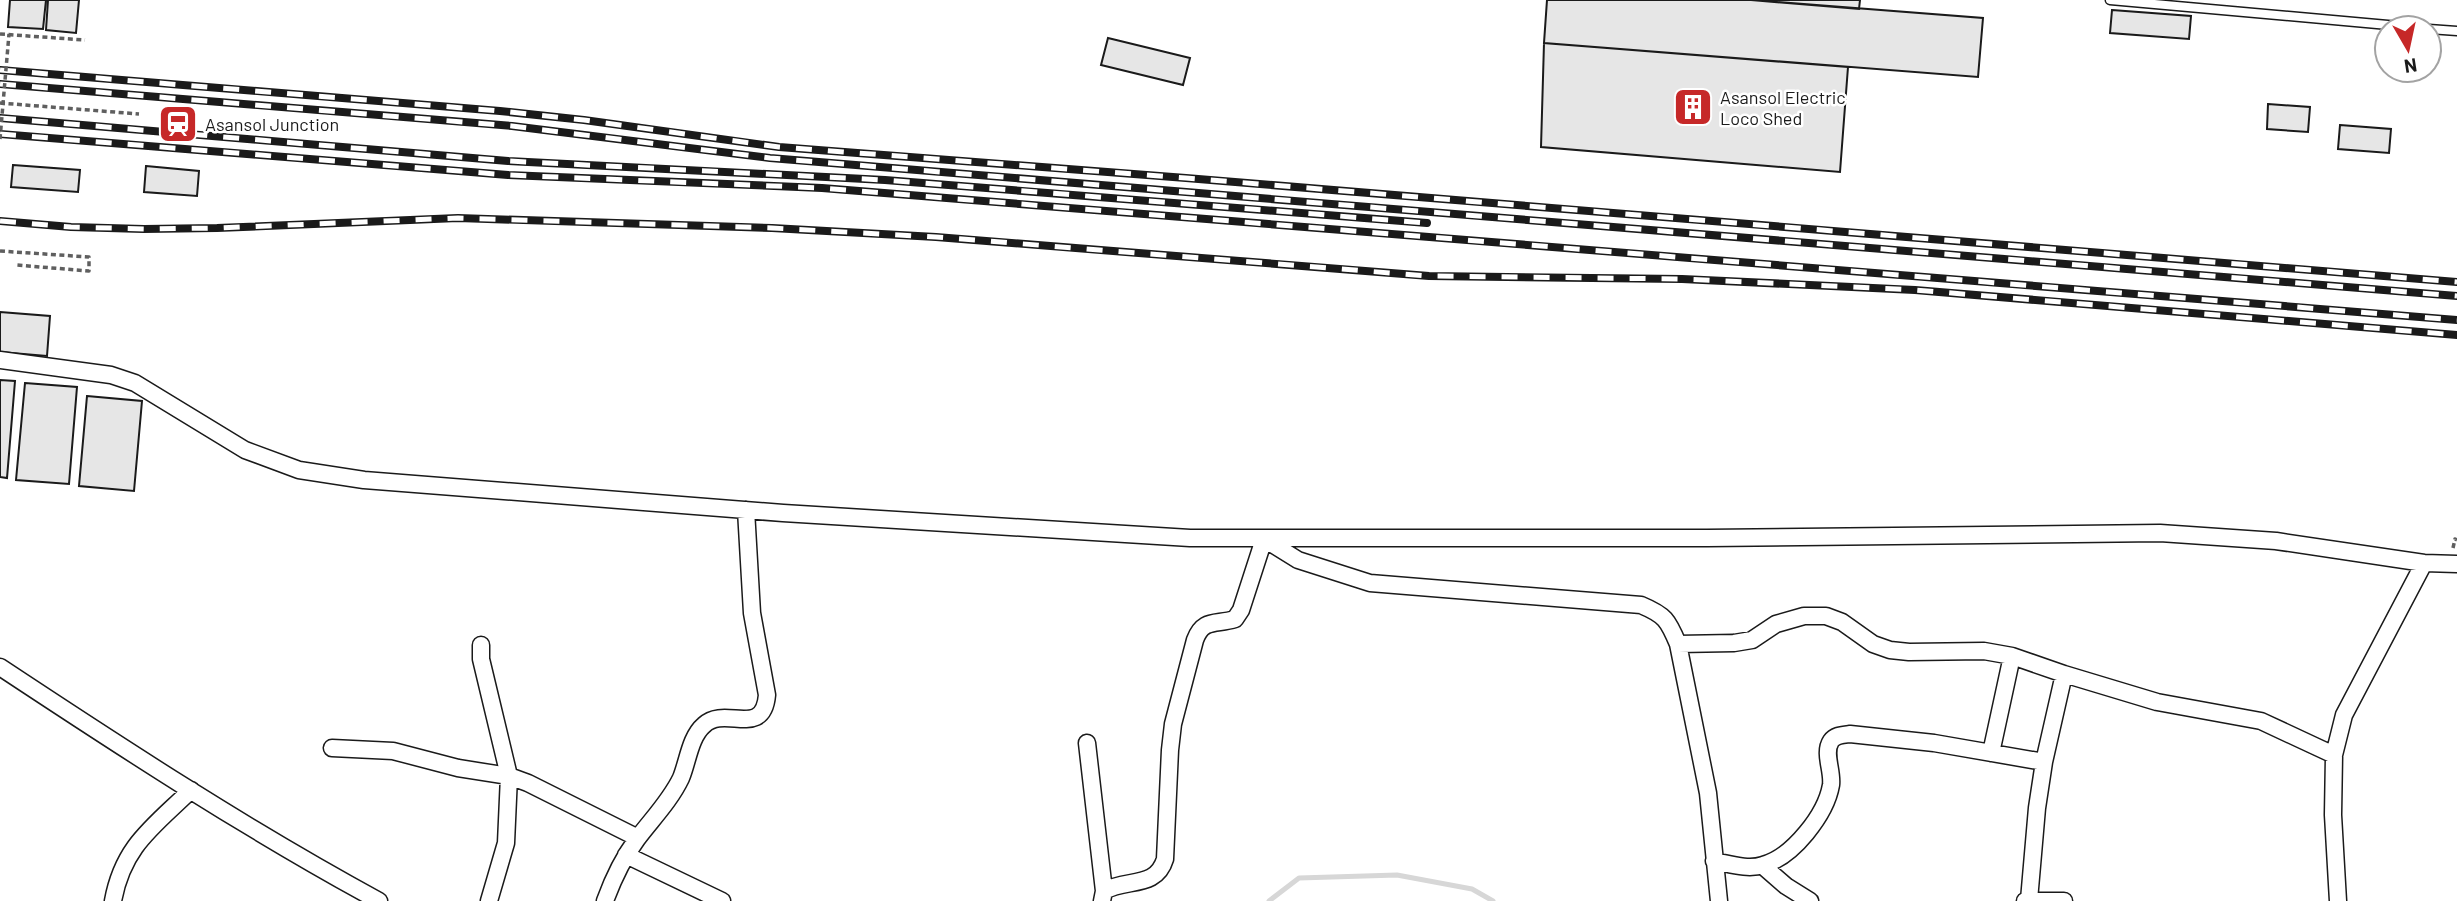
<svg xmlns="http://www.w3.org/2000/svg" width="2457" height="901" font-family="Barlow,sans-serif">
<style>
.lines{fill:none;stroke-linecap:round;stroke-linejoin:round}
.stream{stroke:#d7d7d7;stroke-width:5}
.building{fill:#e6e6e6;stroke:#1a1a1a;stroke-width:2}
.lane-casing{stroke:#1a1a1a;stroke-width:11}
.street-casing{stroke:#1a1a1a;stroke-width:19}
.path{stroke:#5f5f5f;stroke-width:3.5;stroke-dasharray:5 3.5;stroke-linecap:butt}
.lane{stroke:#fff;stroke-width:8}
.street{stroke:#fff;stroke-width:16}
.rail-casing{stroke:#1a1a1a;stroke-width:8}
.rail{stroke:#fff;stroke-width:5;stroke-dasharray:16;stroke-linecap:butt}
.path-bridge{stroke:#5f5f5f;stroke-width:3.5;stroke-dasharray:5 3.5;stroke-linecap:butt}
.labels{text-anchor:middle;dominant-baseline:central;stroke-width:5;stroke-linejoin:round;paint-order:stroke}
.poi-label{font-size:18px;fill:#1a1a1a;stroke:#fff;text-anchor:start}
</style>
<rect width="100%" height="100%" fill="#fff"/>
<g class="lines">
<path class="stream" d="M 1269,901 L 1299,878 L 1397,875 L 1472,889 L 1493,901"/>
</g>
<path class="building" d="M 10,0 L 46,0 L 43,29 L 8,27 Z
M 48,0 L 79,0 L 76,33 L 46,30 Z
M 1547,0 L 1751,0 L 1983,18 L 1978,77 L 1544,43 Z
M 1751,0 L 1860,0 L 1859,9 Z
M 2112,10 L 2191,16 L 2189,39 L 2110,33 Z
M 1108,38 L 1190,58 L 1183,85 L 1101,65 Z
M 1544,43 L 1848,67 L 1840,172 L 1541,147 Z
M 2268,104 L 2310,107 L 2308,132 L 2267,129 Z
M 2340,125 L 2391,129 L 2389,153 L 2338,149 Z
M 13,165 L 80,170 L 78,192 L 11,187 Z
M 146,166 L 199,171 L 197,196 L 144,192 Z
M 0,312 L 50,316 L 47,356 L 0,352 Z
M 0,380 L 15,381 L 7,478 L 0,477 Z
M 25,383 L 77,387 L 69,484 L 16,480 Z
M 87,396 L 142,401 L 134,491 L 79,486 Z"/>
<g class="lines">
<g class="lane-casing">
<path id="lane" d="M 2110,0 L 2421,28
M 2429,29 L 2457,31"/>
</g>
<g class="street-casing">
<path id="street" d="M 0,360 L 111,375 L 135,383 L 245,450 L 299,470 L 364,480 L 783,513 L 1190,538 L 1707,538 L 2160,533 L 2276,541 L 2424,563 L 2457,564
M 1678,644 L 1734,643 L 1752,640 L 1776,624 L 1804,616 L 1826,616 L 1842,622 L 1873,644 L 1890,650 L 1909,652 L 1984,651 L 2012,656 L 2064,674 L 2157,702 L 2261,721 L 2334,755 L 2333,815 L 2338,901
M 481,645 L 481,659 L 509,776 L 506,843 L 489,901
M 0,667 C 124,749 248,830 379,901
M 1087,743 L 1104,891
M 332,748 L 393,751 L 458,768 L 509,776 L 528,783 L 638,838
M 1991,753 L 2012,656
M 2334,755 L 2344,715 L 2424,563
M 626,855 L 722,901
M 1714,861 C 1730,864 1748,870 1763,865 C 1793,857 1826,814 1831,785 C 1833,771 1823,753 1831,741 C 1835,735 1842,735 1850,734 L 1934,743 L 2044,762
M 1763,866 L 1786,886 L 1810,901
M 2029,900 L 2037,808 L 2044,762 L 2064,674
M 113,901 C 123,846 153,827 191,790
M 605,901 C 613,879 623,858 637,839 C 652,819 670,801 681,778 C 688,761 690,737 704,725 C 725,705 763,739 767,695 L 752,613 L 746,510
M 1102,901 L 1104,891 C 1127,878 1156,889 1165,859 L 1170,750 L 1173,724 L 1195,640 C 1203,618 1216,625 1235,619 L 1241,610 L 1264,539 L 1298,560 L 1370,583 L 1641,605 C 1665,615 1668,620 1678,644 L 1708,793 L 1719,901
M 2025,901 L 2064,901"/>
</g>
<path class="path" d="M 0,34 L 85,40
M 0,103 L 139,114
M 0,251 L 89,257 L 89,271 L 16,265
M 2453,548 L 2455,539 L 2457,540"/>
<use href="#lane" class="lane"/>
<use href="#street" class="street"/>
<g class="rail-casing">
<path id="rail" d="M 0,70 L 500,111 L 584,120 L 779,147 L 1186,178 L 2457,282
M 0,84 L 512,126 L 770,158 L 2457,296
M 0,118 L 508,161 L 885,180 L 1427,223
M 0,134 L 508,175 L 822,188 L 2457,320
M 0,221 L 71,227 L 144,229 L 217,228 L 458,218 L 772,228 L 936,237 L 1429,276 L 1682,279 L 1915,290 L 2457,335"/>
</g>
<use href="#rail" class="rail"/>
<path class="path-bridge" d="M 0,139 L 9,34"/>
</g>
<defs>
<g id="building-square" transform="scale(2.0125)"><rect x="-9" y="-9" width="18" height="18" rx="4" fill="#c62828" stroke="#fff"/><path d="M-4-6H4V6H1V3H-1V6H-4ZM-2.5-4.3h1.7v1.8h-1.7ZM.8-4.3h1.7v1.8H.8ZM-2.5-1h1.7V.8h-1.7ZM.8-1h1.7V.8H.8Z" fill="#fff"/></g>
<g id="station-square" transform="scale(2.0125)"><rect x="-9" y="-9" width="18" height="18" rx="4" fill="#c62828" stroke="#fff"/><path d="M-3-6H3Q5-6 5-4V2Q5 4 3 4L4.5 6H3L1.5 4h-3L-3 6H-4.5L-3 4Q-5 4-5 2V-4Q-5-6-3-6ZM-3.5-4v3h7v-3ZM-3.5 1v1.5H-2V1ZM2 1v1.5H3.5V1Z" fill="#fff"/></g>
</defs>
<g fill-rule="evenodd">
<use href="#building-square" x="1693" y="107"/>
<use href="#station-square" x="178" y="124"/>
</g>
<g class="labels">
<g class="poi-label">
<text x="1720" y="97">Asansol Electric<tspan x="1720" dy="21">Loco Shed</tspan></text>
<text x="205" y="124">Asansol Junction</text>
</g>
</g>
<g transform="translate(2408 49) rotate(171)"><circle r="33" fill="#ffffff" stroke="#a3a3a3" stroke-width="2"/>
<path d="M0-5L12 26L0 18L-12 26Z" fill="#c62828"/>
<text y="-10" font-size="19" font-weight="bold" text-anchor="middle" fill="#1a1a1a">N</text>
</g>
</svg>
